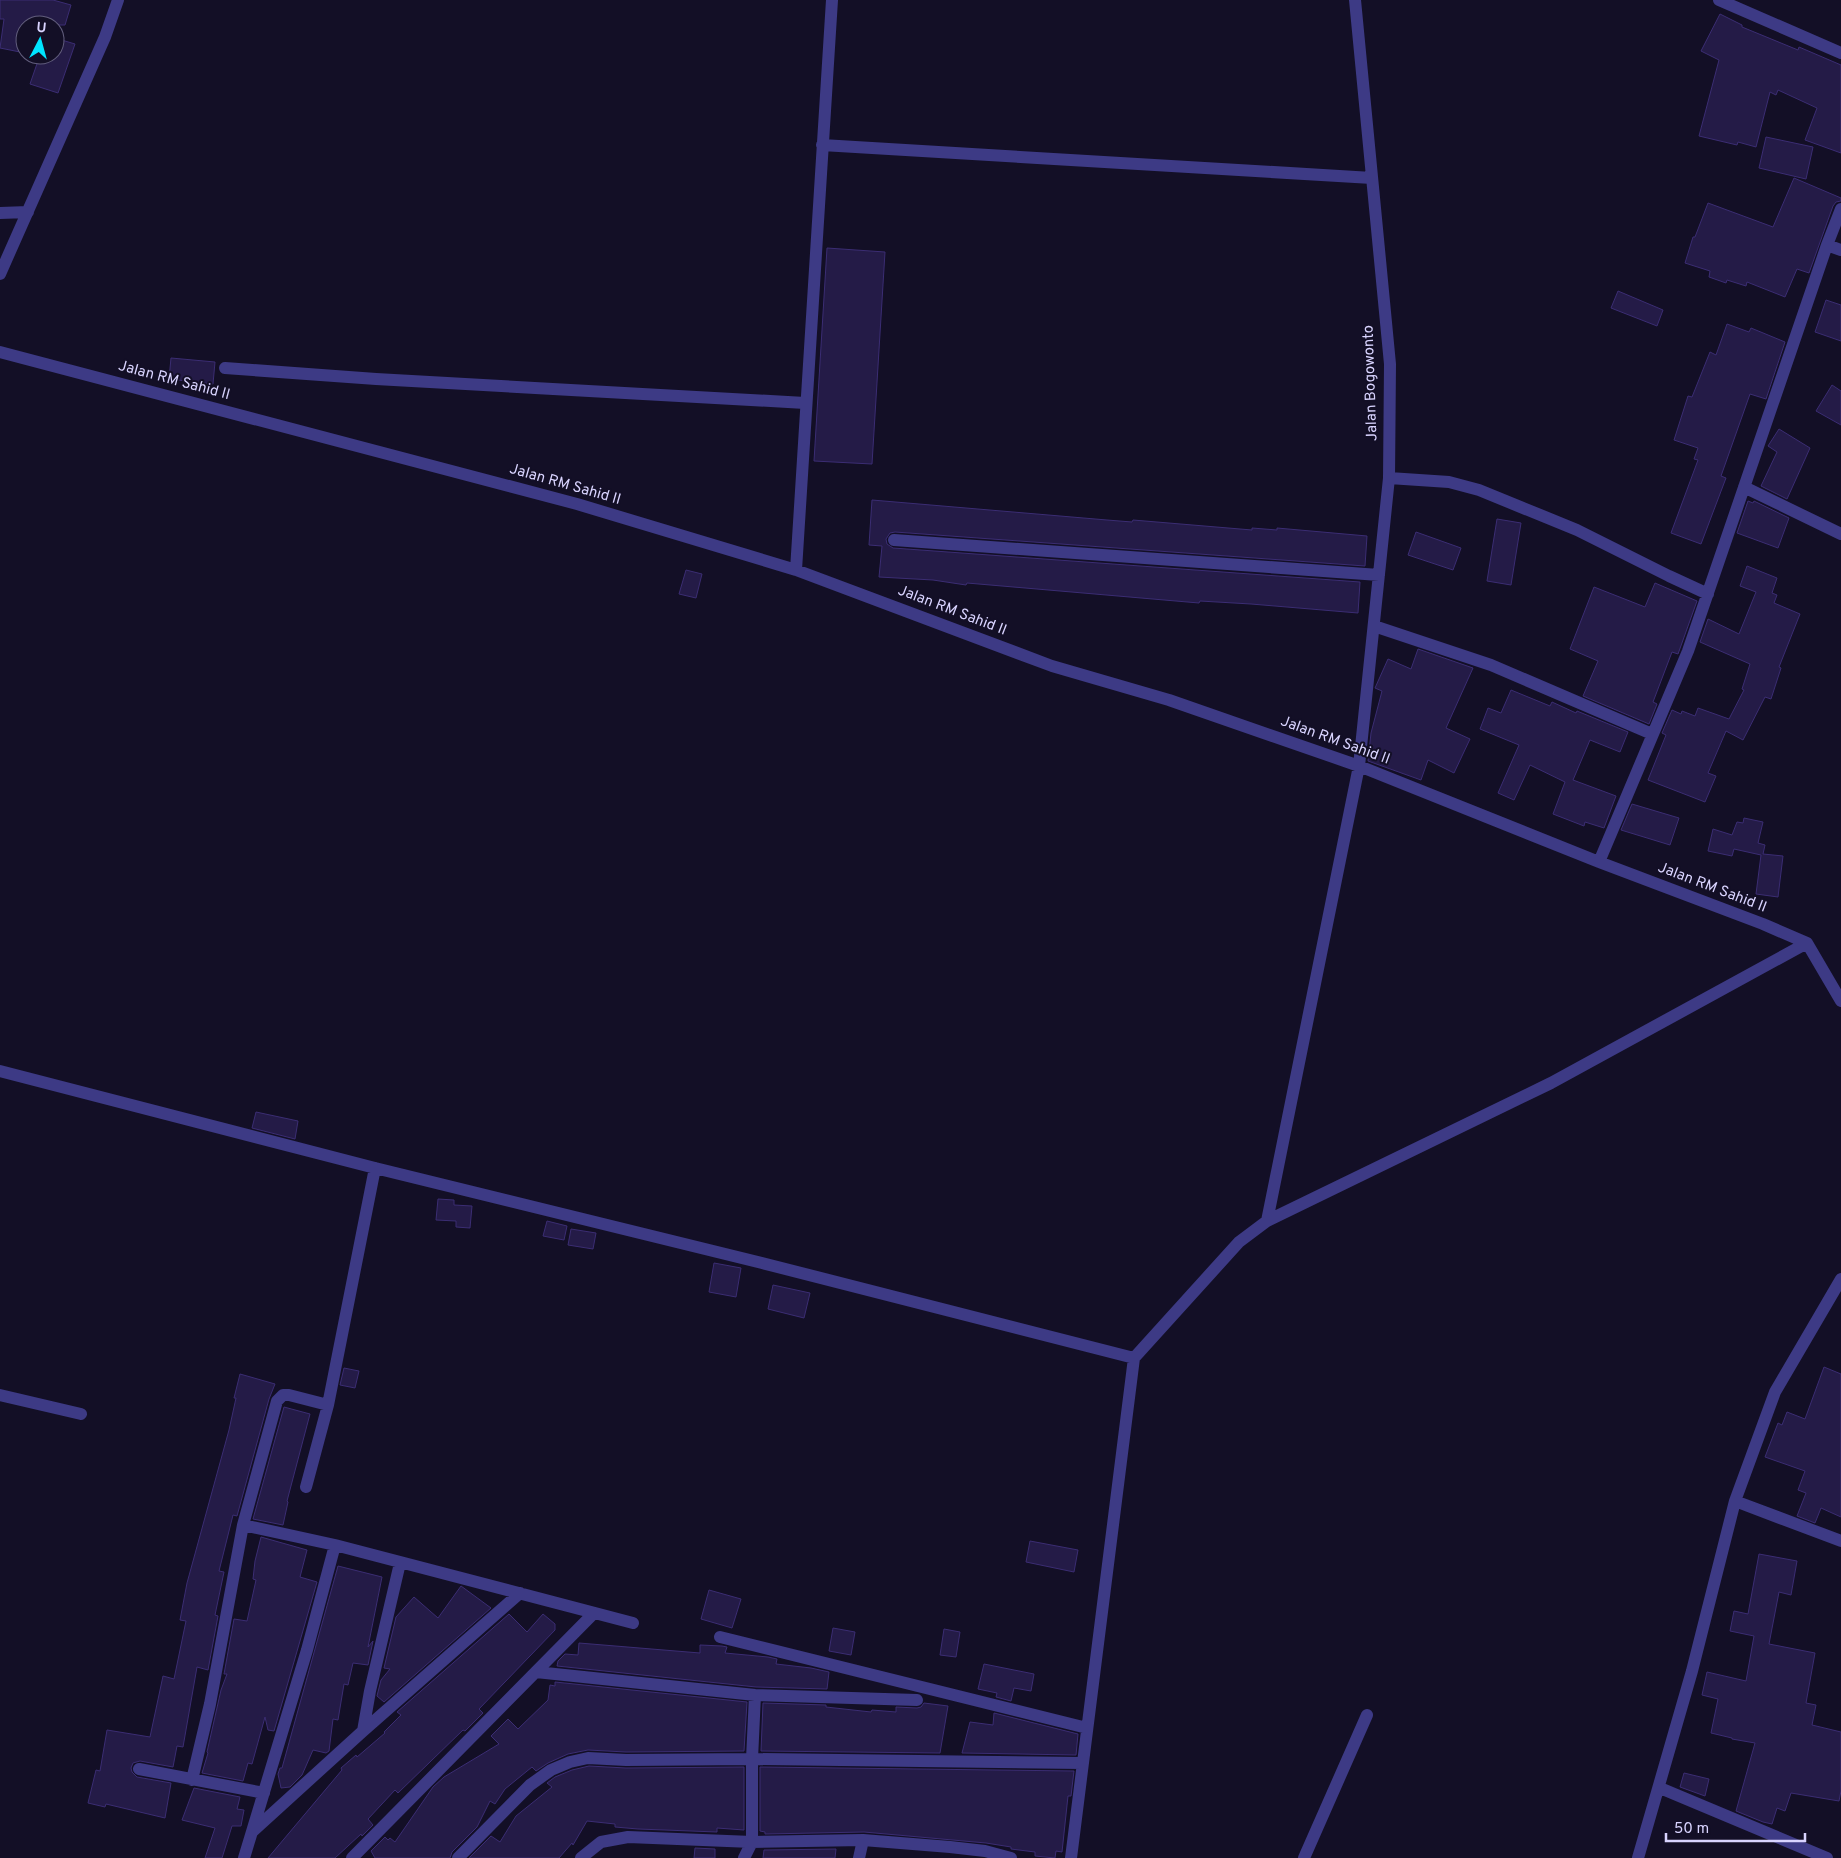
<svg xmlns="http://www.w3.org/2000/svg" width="1841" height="1858" font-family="Overpass,sans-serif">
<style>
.building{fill:#241b47;stroke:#3b2d73}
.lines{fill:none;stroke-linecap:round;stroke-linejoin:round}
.minor{stroke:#3d3a85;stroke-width:12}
.labels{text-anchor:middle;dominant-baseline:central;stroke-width:4;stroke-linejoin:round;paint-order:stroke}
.street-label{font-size:15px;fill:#d9d4ff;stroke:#130f26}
</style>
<rect width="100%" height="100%" fill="#130f26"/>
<path class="building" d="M 0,0 L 53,0 L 71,5 L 65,25 L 25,25 L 25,53 L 0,48 L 4,19 L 0,19 Z
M 1720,14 L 1742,25 L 1742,27 L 1798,50 L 1799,47 L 1841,65 L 1841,153 L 1805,140 L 1817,108 L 1778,90 L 1776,95 L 1770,92 L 1756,147 L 1738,142 L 1737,145 L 1699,136 L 1719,60 L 1701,51 Z
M 55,38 L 75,44 L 58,93 L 30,84 L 40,55 L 55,55 Z
M 1766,137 L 1813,147 L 1806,179 L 1759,168 Z
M 1794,178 L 1841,198 L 1841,201 L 1836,202 L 1833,206 L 1809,273 L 1797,269 L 1785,297 L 1747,282 L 1746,286 L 1727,280 L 1726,283 L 1709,277 L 1710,271 L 1685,263 L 1693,237 L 1695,237 L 1708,203 L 1773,227 Z
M 827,248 L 885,252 L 872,464 L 814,461 Z
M 1618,291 L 1663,310 L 1657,326 L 1611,308 Z
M 1826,300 L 1841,305 L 1841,341 L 1815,332 Z
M 1727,324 L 1749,332 L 1751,328 L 1785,342 L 1766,399 L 1750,394 L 1721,476 L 1726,478 L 1701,544 L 1671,533 L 1698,460 L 1694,459 L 1698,448 L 1674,440 L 1688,396 L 1692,397 L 1710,352 L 1716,355 Z
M 171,358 L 215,362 L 213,384 L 169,379 Z
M 1832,385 L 1841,391 L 1841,425 L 1816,411 Z
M 1779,429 L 1810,448 L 1787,499 L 1761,486 L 1777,452 L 1768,446 Z
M 872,500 L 1107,520 L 1132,522 L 1133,520 L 1252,530 L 1252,528 L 1277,530 L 1277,528 L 1367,536 L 1365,566 L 895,532 L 890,533 L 886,539 L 887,544 L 893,548 L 1360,582 L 1358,613 L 1251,604 L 1200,601 L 1199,603 L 967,583 L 966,585 L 933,580 L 879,577 L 882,546 L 869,545 Z
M 1748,501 L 1753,503 L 1754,501 L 1789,518 L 1778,548 L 1737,533 Z
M 1497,519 L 1521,523 L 1511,585 L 1487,581 Z
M 1416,532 L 1461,548 L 1453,570 L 1408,555 Z
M 1747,566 L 1777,578 L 1772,593 L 1777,595 L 1774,603 L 1800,614 L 1779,667 L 1781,668 L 1771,699 L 1765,697 L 1743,740 L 1726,731 L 1708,773 L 1716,776 L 1705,802 L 1648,780 L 1666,735 L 1662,733 L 1672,710 L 1681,714 L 1682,711 L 1695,716 L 1698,708 L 1729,719 L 1744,690 L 1742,689 L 1750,664 L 1700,642 L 1708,619 L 1739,634 L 1756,592 L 1740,586 Z
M 686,570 L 702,574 L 696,598 L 679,594 Z
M 1655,583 L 1697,601 L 1678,654 L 1672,652 L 1653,702 L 1657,704 L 1649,724 L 1583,696 L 1598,661 L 1570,649 L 1594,587 L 1645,607 Z
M 1418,649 L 1473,668 L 1446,728 L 1470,739 L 1454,773 L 1428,760 L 1421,780 L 1368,761 L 1371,733 L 1382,691 L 1375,688 L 1388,659 L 1411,669 Z
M 1511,690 L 1550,706 L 1552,702 L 1576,713 L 1577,711 L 1628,732 L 1620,752 L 1590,740 L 1573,780 L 1616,796 L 1604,828 L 1585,822 L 1584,826 L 1553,814 L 1565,782 L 1530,765 L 1514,800 L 1498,793 L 1519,745 L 1480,729 L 1488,708 L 1501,713 Z
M 1632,804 L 1679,818 L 1670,845 L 1621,830 Z
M 1744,818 L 1763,822 L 1758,843 L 1765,845 L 1763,854 L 1783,856 L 1778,897 L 1756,894 L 1761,855 L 1734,849 L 1732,856 L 1708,851 L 1713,829 L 1732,835 L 1737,822 L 1743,823 Z
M 256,1112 L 298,1121 L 295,1139 L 252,1128 Z
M 438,1199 L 454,1200 L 454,1205 L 472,1206 L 470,1228 L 456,1227 L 456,1221 L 436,1220 Z
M 547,1221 L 567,1226 L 564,1240 L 543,1236 Z
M 571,1229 L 596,1233 L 593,1249 L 568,1245 Z
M 714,1263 L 741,1268 L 736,1297 L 709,1292 Z
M 773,1285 L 810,1293 L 804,1318 L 768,1309 Z
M 1824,1367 L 1841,1374 L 1841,1517 L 1821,1508 L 1815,1523 L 1797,1516 L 1806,1493 L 1798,1490 L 1805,1471 L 1765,1457 L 1778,1423 L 1782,1425 L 1787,1412 L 1805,1419 Z
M 344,1368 L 359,1371 L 355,1388 L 340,1385 Z
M 240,1374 L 275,1384 L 269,1399 L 237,1516 L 233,1515 L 219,1571 L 224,1572 L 215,1615 L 218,1616 L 208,1670 L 197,1667 L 183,1747 L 177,1746 L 173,1767 L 140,1761 L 133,1763 L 131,1768 L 132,1772 L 137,1777 L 171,1783 L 165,1818 L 106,1804 L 105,1807 L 88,1803 L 96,1770 L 100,1771 L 107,1730 L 150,1737 L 163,1676 L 174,1679 L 186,1621 L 180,1620 L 187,1583 L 229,1430 L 236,1398 L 234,1398 Z
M 284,1407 L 310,1414 L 287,1501 L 288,1502 L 283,1525 L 253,1519 Z
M 261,1537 L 307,1550 L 300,1577 L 317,1582 L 274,1731 L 268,1730 L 265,1717 L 252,1764 L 248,1763 L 243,1781 L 202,1773 L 208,1753 L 207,1752 L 221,1690 L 227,1674 L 224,1674 L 234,1619 L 247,1621 L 256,1580 L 253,1579 L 255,1561 Z
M 1030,1541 L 1078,1550 L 1074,1572 L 1026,1562 Z
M 1759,1554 L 1797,1561 L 1791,1595 L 1779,1592 L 1769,1644 L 1815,1653 L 1806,1703 L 1816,1705 L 1812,1725 L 1841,1732 L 1841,1791 L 1839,1801 L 1791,1793 L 1785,1811 L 1777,1808 L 1772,1824 L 1763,1822 L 1736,1811 L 1755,1743 L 1732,1739 L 1732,1738 L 1711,1733 L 1718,1699 L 1702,1695 L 1707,1672 L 1746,1681 L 1754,1636 L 1730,1631 L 1734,1611 L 1748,1614 Z
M 338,1566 L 382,1577 L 368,1647 L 373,1641 L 368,1665 L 353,1663 L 348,1685 L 344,1684 L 338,1720 L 333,1719 L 329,1751 L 326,1753 L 313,1750 L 302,1775 L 290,1787 L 281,1788 L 278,1774 L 280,1768 L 282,1768 Z
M 461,1586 L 491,1608 L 384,1702 L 377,1696 L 381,1680 L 390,1669 L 384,1668 L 396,1617 L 414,1597 L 438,1618 Z
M 709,1590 L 741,1599 L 732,1628 L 701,1619 Z
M 509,1614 L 527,1632 L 543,1614 L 555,1624 L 555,1630 L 479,1709 L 483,1713 L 465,1731 L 463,1730 L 398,1793 L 395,1790 L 368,1819 L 373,1825 L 362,1836 L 361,1834 L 335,1858 L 268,1858 L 342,1770 L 341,1768 L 356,1755 L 357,1757 L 385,1733 L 384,1732 L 401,1715 L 397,1712 Z
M 833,1628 L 855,1632 L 851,1655 L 829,1651 Z
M 944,1629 L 960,1632 L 956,1657 L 940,1655 Z
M 579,1643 L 700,1653 L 700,1645 L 722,1646 L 727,1647 L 725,1653 L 768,1657 L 777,1659 L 776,1664 L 811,1668 L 829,1672 L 827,1689 L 756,1687 L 557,1666 L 558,1661 L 565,1654 L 578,1655 Z
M 984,1664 L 1034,1674 L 1031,1691 L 1014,1688 L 1011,1701 L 996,1697 L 997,1693 L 978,1689 Z
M 555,1682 L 747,1702 L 744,1751 L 626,1752 L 588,1750 L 568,1754 L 548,1763 L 536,1771 L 532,1767 L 505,1789 L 495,1804 L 490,1801 L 477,1827 L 452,1852 L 450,1858 L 375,1858 L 371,1851 L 385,1837 L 388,1840 L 390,1838 L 395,1842 L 433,1787 L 444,1777 L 499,1744 L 491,1736 L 508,1719 L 518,1729 L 548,1700 L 550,1685 L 555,1686 Z
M 763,1703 L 826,1705 L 826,1707 L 871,1712 L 872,1710 L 896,1712 L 896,1707 L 917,1708 L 921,1707 L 924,1703 L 948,1706 L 940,1753 L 761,1751 Z
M 994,1713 L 1078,1734 L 1076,1755 L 962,1753 L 970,1722 L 993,1725 Z
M 589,1766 L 626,1768 L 744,1767 L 744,1830 L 717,1828 L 717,1832 L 638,1829 L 615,1827 L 615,1824 L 587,1821 L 573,1845 L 572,1843 L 559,1858 L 469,1858 L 491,1836 L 500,1842 L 516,1816 L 552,1787 L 547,1783 L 555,1777 L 572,1770 Z
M 760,1767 L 1074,1771 L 1071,1796 L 1068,1796 L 1062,1852 L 1056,1851 L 1055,1858 L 1035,1856 L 1035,1852 L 1011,1849 L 1011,1847 L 986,1843 L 864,1832 L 765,1834 L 765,1832 L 760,1831 Z
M 1684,1773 L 1709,1779 L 1705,1796 L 1680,1787 Z
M 194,1788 L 240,1797 L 237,1809 L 244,1810 L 241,1826 L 232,1826 L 222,1858 L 205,1858 L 215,1828 L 182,1820 Z
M 695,1848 L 715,1849 L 715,1858 L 694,1858 Z
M 836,1849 L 835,1858 L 763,1858 L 764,1850 Z"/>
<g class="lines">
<path class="minor" d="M 1719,0 L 1841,53
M 822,145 L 1372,178
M 0,213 L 28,212
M 1827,245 L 1841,250
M 0,274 L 105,37 L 118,0
M 0,352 L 577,504 L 796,570 L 1052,666 L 1169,700 L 1359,766 L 1599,862 L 1763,924 L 1807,943 L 1841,1001
M 225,368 L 376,379 L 805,403
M 1389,478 L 1449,482 L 1479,490 L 1577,530 L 1669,576 L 1708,594
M 1744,487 L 1841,534
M 894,540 L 1379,575
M 796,570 L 832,0
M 1374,626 L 1491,665 L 1652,734
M 1599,862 L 1688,651 L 1827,245 L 1841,209
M 0,1071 L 375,1168 L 762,1263 L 1134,1358
M 1267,1221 L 1359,766 L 1389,478 L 1390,364 L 1355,0
M 0,1395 L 81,1414
M 306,1487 L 328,1405 L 375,1168
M 1735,1501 L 1841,1541
M 243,1525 L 335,1545 L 633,1623
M 720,1637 L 1087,1728
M 536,1672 L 755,1695 L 917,1700
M 363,1731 L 370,1691 L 400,1563
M 139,1769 L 264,1793
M 192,1780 L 210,1704 L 243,1525 L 277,1401 L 283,1395 L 289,1395 L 328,1405
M 1660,1788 L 1827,1858
M 253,1831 L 363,1731 L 520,1593
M 244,1858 L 307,1650 L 335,1545
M 352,1858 L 594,1613
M 458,1858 L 530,1785 L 551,1770 L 570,1762 L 588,1758 L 626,1760 L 752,1759 L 1082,1763
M 581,1858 L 601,1842 L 628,1837 L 752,1842 L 863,1840 L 950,1847 L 985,1851 L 1011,1858
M 744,1858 L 752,1842 L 752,1759 L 755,1695
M 859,1858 L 863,1840
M 1071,1858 L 1134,1358 L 1239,1242 L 1267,1221 L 1551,1083 L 1807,943
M 1304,1858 L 1367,1715
M 1638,1858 L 1692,1671 L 1735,1501 L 1775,1392 L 1841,1279"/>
</g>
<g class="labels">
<g class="street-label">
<text transform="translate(174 381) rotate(15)">Jalan RM Sahid II</text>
<text transform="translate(1371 383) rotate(-92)">Jalan Bogowonto</text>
<text transform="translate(565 485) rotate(16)">Jalan RM Sahid II</text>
<text transform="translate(952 611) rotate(21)">Jalan RM Sahid II</text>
<text transform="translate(1335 741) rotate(20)">Jalan RM Sahid II</text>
<text transform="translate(1712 888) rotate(21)">Jalan RM Sahid II</text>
</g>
</g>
<g transform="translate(40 40) rotate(6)"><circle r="24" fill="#130f26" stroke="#625e7d"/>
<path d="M0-4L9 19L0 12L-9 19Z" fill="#00e5ff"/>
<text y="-8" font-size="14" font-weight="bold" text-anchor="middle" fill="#d9d4ff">U</text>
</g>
<path d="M1666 1833v8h139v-8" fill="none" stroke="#d9d4ff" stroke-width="2.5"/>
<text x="1674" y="1833" font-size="15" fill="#d9d4ff" stroke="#130f26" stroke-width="4" paint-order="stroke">50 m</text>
</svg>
